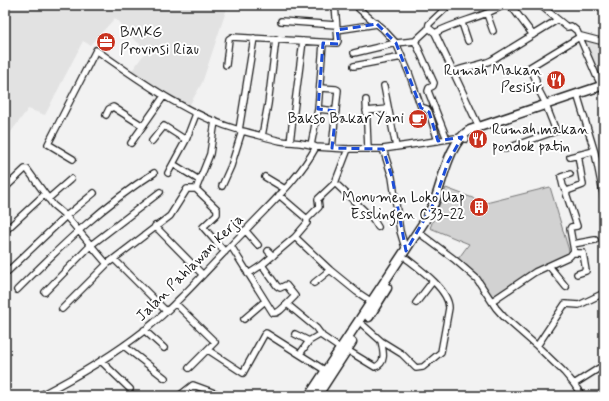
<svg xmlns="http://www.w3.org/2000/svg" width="609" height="401" font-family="Mynerve,sans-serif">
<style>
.built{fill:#e2e2e2}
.green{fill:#d2d2d2;stroke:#777}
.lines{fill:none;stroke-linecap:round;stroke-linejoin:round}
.minor-casing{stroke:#1c1c1c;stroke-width:8}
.highway-casing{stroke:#1c1c1c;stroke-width:11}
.minor{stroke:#fff;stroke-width:5.5}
.highway{stroke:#fff;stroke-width:8}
.marked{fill:none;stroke:#1d4ed8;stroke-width:3;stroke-dasharray:8 5;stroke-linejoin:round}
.labels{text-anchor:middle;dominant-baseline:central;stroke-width:4;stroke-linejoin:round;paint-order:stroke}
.poi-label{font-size:15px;fill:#1c1c1c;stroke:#fff;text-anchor:end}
.street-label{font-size:15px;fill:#1c1c1c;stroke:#fff}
</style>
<rect width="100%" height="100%" fill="#f2f2f2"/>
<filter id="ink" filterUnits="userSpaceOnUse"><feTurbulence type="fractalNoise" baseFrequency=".025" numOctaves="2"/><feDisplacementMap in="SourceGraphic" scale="8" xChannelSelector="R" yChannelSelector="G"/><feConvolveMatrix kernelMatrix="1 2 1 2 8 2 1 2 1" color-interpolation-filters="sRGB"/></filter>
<g filter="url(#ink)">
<path class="built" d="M 5,5 L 228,5 L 202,83 L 189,106 L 131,72 L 147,50 L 130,36 L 115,18 L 90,45 L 83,41 L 45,115 L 28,109 L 5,140 Z
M 583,39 L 604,43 L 604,83 L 602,84 Z"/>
<path class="green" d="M 550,187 L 570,254 L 492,298 L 458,259 L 469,244 L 430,228 L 446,188 L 486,203 Z"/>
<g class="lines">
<g class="minor-casing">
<path id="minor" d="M 508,5 L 515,11 L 533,35
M 540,5 L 567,27 L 571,26 L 577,31 L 596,75 L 603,88
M 359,9 L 383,29 L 396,43 L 409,73 L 421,107 L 427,109 L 429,112 L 438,141
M 487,14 L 493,31
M 281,21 L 336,25
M 462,23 L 468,41
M 428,29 L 429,24 L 448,6
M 337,30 L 377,24
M 435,33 C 457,21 482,18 504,5
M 415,41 L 434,83 L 433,86 L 429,88 L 428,91 L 447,139
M 354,53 L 396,43 L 415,41 L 428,29 L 430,29 L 435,33 L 479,127
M 226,65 L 229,39 L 232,37 L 337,43 L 338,41 L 335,5
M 354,66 L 402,57
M 453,72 C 466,66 480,66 492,60 L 557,20
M 384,86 L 396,147
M 320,88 L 336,89 L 338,90 L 332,148
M 578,97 L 595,153 L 604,198
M 366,100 L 368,149
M 546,104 L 536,85 L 536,80 L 530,67 L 581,36 L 604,42
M 318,109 L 336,111
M 366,111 L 388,109
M 106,115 L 109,109 L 113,107 L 143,126
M 239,130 L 254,38
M 262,136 L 268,104 L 276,39
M 152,141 L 164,126 L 186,140
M 290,142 L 303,41
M 131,143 L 164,96
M 311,145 L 318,109 L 323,43
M 348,149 L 335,183 L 373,219 L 378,227
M 383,149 L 392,177 L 400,231 L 406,251
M 505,149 L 556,131 L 547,108
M 570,157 L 594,151
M 73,159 L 48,144 L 96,50 C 142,82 188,116 242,131 C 255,134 268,138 281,141 C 292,143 306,142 316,147
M 173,164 L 199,180
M 168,173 L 186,140 L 196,114
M 265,177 L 285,189
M 222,186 L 231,166 L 242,131
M 5,188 L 25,169 L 27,169 L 53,205 L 66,216 L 107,264
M 196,189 L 210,154 L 215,121
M 567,192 L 563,186 L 561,177 L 570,174
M 279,195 L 307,219 L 319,207 L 318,199 L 335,183
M 48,199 L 71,179
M 155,226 L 203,275
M 245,230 L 258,245
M 5,231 L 45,194
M 422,235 L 454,259 L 477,279 L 496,308 L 504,317 L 537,346 L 564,372 L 574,384 L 582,396
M 295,237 L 330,270 L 357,292 L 372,302
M 573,244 L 595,240
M 231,246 L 273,313 C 279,314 283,307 287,304 L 316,328 L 322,336 L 341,349
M 268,251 L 273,256
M 573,253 L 583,253 L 586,271 L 577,274
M 114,259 L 166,311
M 262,265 L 277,286 L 280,288 L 286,285 L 295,296 L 287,304
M 549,266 L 566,287
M 7,272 L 66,216 L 94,193
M 248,274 L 262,265 L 295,237 L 307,223 L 307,219
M 314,283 L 330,270
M 17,290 C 59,248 104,204 154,173
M 45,292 L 91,245 L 160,192
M 492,301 L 535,272 L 570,256 L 574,251 L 570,229 L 571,227 L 577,226 L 566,193 L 567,191 L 583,185 L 578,155
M 175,303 L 215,342 L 189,368
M 416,303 L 433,281
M 62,309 L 107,264 L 170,216 L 187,189 L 196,189 L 217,209 L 217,214 L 203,227 L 225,252
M 244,319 L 265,301
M 363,325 L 381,341 L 402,354 L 416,368 L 423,367 L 441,352 L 449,308 C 449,290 420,269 407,259
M 144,330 L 164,348
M 295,334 L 309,341 L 321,334
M 124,346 L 165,378
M 537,346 L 565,304 L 579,305 L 604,293
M 208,350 L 243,373 L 264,335 L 266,333 L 326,371
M 347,350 L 375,367 C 387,363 383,350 381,341
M 300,354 L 309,341
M 101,361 L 130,389
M 574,384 L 604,365
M 39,396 C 76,377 112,356 145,330 C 181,301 211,265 244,232 C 269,205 298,180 316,147 L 348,149 L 383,149 L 462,137 L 466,139
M 179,396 L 193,385 L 223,396"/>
</g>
<g class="highway-casing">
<path id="highway" d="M 369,317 L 387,288
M 309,396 L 424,222 C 427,216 431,209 434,203 C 443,181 448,143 470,130 L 604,85
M 317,396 L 352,342"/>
</g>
<use href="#minor" class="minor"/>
<use href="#highway" class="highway"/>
</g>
</g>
<path class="marked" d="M 377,24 L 396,43 L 421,108 L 429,112 L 438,141 L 462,137 L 448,162 L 434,203 L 406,251 L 392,177 L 383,149 L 332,148 L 336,111 L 318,109 L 323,43 L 339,44 L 337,30 Z"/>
<defs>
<g id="office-disc" transform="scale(1)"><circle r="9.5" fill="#c8321e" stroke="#fff"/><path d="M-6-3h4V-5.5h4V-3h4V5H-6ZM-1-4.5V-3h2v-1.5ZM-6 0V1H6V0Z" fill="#fff"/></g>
<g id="restaurant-disc" transform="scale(1)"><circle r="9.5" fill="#c8321e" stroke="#fff"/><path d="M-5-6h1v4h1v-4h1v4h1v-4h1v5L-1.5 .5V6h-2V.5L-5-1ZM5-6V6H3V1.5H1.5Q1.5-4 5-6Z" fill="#fff"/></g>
<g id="cafe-disc" transform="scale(1)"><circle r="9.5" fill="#c8321e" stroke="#fff"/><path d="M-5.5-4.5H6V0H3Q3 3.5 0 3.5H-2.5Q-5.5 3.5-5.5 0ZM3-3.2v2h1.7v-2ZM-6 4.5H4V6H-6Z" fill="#fff"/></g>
<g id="building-disc" transform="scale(1)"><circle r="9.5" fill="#c8321e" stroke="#fff"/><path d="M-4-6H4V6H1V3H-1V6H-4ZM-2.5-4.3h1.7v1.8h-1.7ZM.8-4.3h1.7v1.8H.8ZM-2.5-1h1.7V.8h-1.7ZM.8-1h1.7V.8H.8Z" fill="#fff"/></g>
</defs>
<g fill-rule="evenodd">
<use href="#office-disc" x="106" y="42"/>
<use href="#restaurant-disc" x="556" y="80"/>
<use href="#cafe-disc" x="418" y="119"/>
<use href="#restaurant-disc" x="478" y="139"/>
<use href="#building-disc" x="479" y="207"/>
</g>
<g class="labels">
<g class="poi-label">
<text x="120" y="33" text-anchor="start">BMKG<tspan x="120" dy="17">Provinsi Riau</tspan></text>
<text x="542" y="71">Rumah Makan<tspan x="542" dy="17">Pesisir</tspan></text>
<text x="404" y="119">Bakso Bakar Yani</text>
<text x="492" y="130" text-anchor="start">Rumah makan<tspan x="492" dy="17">pondok patin</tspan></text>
<text x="465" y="198">Monumen Loko Uap<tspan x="465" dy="17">Esslingen C33-22</tspan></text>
</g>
<g class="street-label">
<text transform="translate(190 268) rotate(-45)">Jalan Pahlawan Kerja</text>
</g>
</g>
<rect width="609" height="401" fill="none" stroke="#fff" stroke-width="20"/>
<rect x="10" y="10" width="589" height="381" fill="none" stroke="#1c1c1c" stroke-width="1.5" filter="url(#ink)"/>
</svg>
